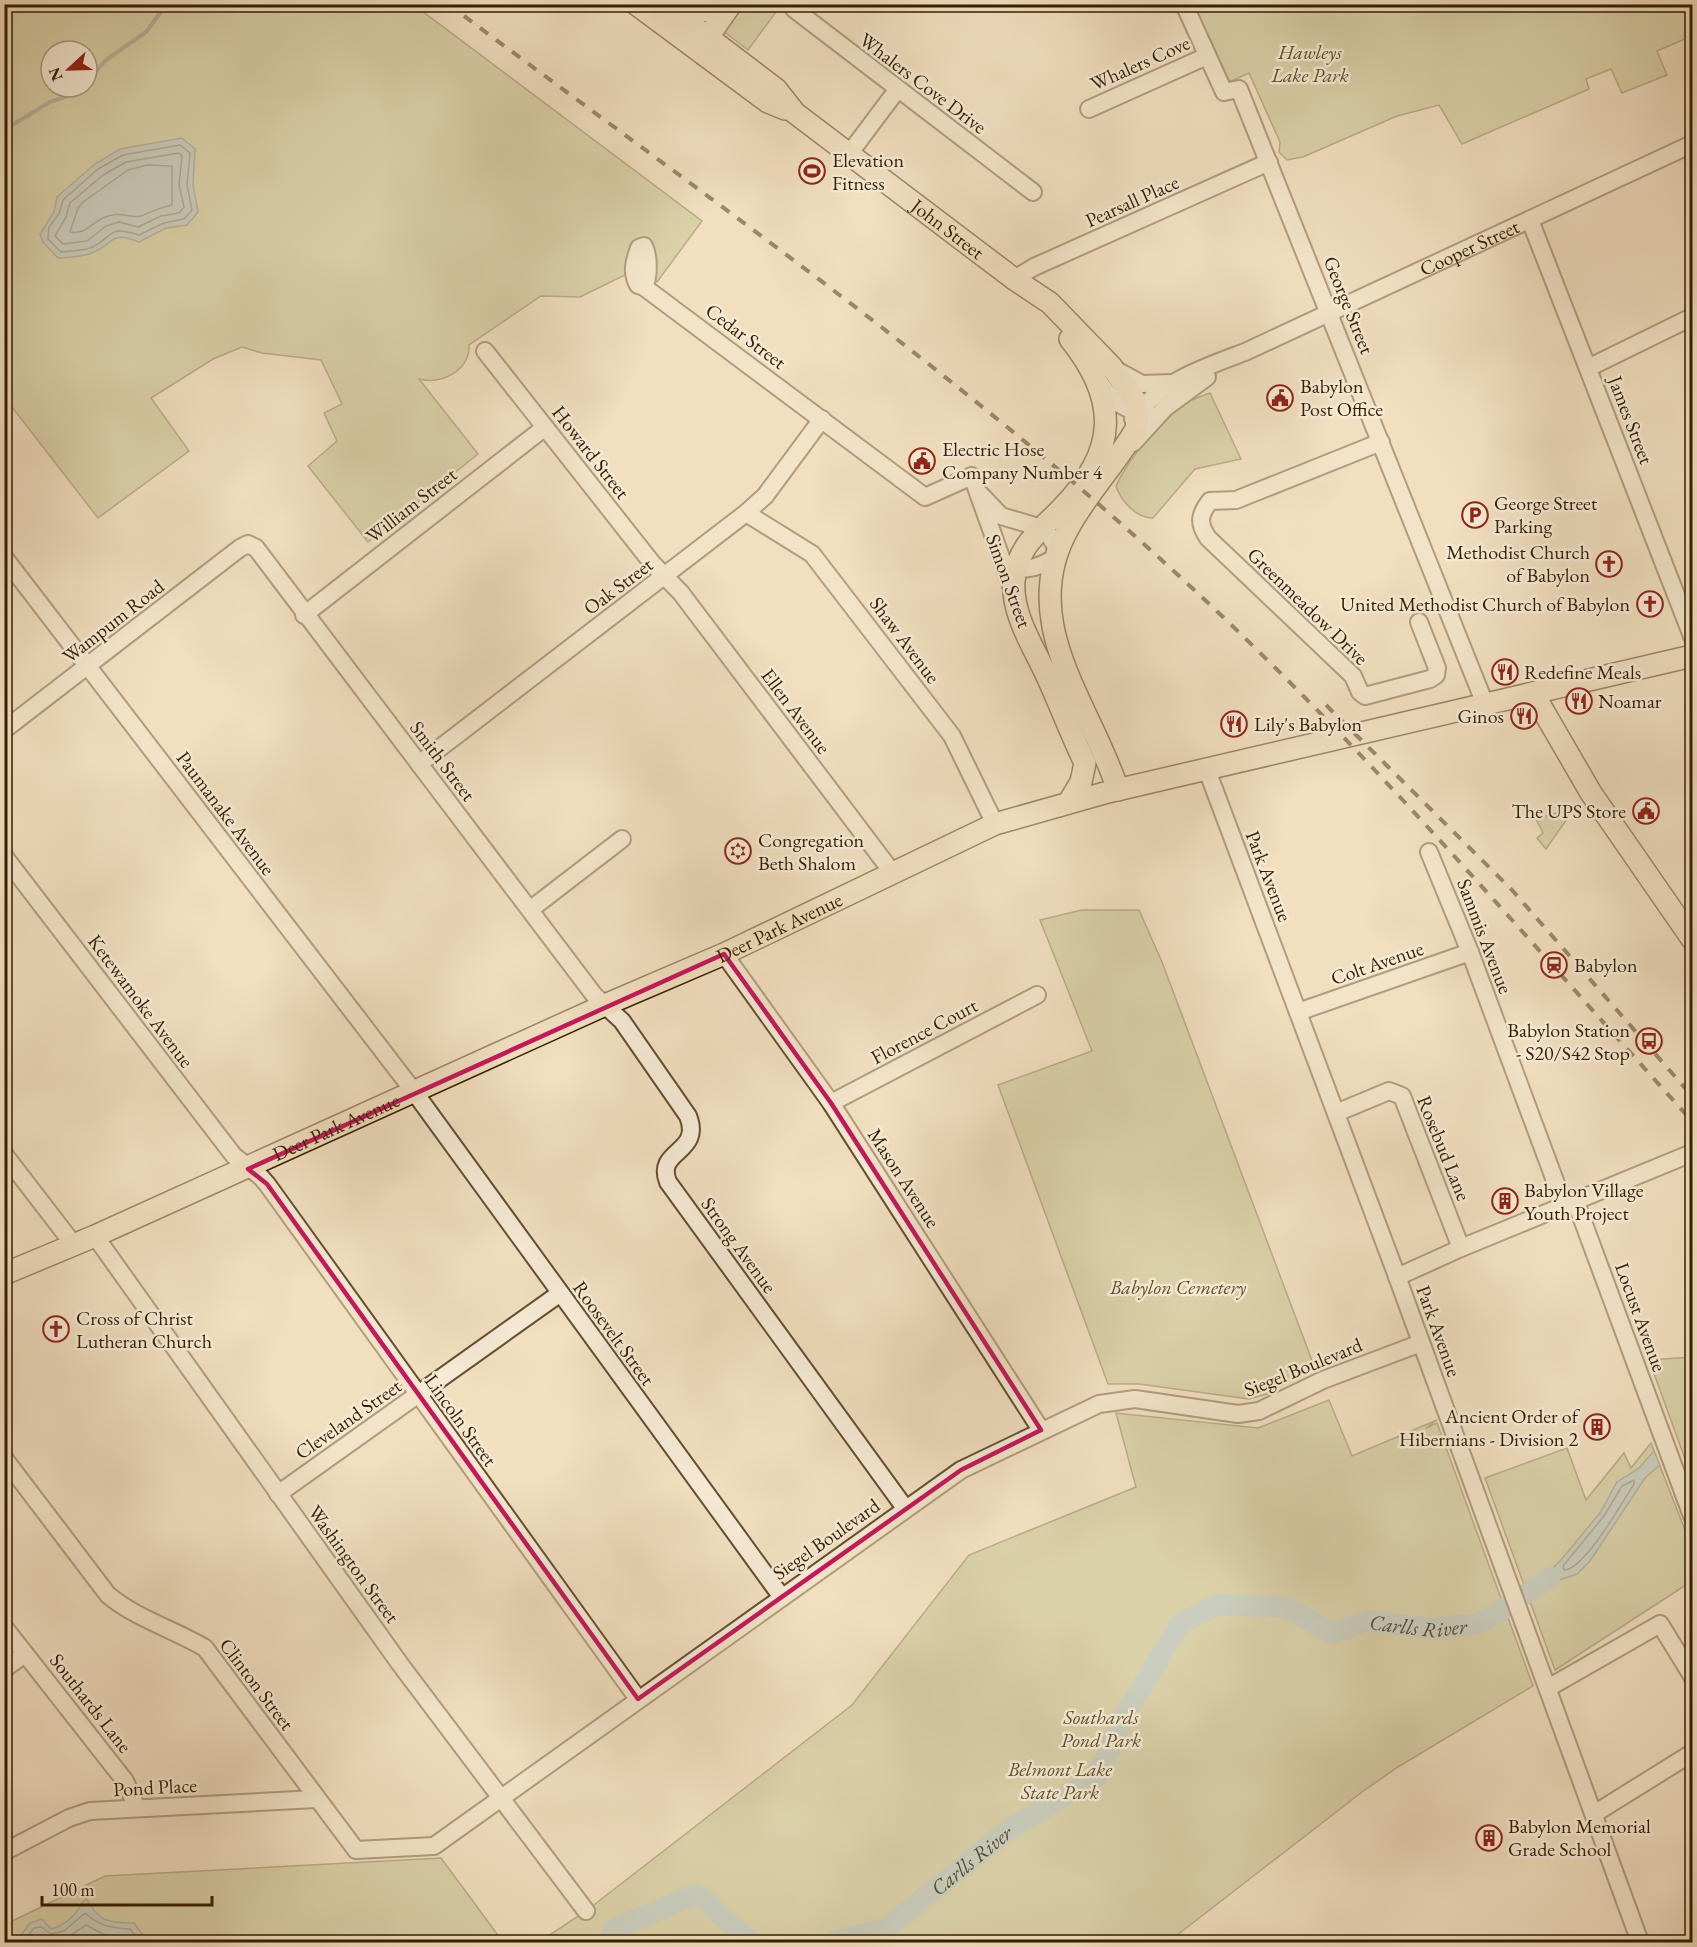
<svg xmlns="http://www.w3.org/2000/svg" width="1697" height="1947" font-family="'EB Garamond',serif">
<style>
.green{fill:#c0c08e;stroke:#7a6f47;stroke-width:1.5;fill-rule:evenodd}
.water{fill:#9ebabc;stroke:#747c71;stroke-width:1.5}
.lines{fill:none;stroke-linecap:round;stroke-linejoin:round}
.shore{stroke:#6a6c5e;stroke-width:1.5}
.stream{stroke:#747c71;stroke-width:4}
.river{stroke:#9ebabc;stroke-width:21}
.minor-casing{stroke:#644e30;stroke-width:20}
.major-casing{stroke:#351e00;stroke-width:24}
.minor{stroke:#f6ead6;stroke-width:16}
.major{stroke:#f1dfc0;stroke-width:21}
.rail{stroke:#351e00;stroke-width:4;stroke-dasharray:10 10;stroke-linecap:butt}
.marked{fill:none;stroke:#c2185b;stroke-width:4.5;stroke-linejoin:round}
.labels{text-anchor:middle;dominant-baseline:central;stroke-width:5;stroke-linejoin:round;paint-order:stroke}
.park-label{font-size:20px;font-style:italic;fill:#5f4f2b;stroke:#f6ead6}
.street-label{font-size:20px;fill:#351e00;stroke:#f6ead6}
.poi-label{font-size:20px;fill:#351e00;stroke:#f6ead6;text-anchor:start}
.water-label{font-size:21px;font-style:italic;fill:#544d38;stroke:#f6ead6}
</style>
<rect width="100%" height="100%" fill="#f1dfc0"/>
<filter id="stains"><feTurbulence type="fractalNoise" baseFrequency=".00333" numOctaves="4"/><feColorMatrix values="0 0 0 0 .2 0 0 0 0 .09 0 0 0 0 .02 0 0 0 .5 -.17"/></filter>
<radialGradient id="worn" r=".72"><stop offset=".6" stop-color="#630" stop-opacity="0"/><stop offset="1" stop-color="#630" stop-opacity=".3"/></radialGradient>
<path class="green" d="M 10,4 L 414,5 L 702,221 L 657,282 L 630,260 L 625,275 L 580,297 L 541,296 L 469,345 C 470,370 442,385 419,379 L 478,454 L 368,542 L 308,466 L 337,441 L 324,413 L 342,404 L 321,360 L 262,353 L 242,347 L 213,359 L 151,398 L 189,451 L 98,518 L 5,398 L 4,7 ZM 51,51 L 87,51 L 87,87 L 51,87 Z
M 737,5 L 781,5 L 748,50 L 722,30 Z
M 1190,5 L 1692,5 L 1692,36 L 1657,51 L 1667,75 L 1622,93 L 1611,69 L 1586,79 L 1589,89 L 1462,144 L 1439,105 L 1397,116 L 1303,157 L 1287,160 L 1279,152 L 1280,142 L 1249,73 L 1225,84 Z
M 1210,393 L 1241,459 L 1195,469 L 1153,518 C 1136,518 1121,501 1116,486 C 1130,456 1158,424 1185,404 C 1191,399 1202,396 1210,393 Z
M 1563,811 L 1568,814 L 1567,819 L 1546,849 L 1537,838 L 1543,833 L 1536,819 Z
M 1082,910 L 1139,910 L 1162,962 L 1314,1366 L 1267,1394 L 1249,1399 L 1139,1384 L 1108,1384 L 998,1085 L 1092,1051 L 1040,920 Z
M 1692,1357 L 1692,1478 L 1649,1360 Z
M 1329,1400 L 1352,1456 L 1437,1420 L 1426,1428 L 1437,1423 L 1533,1686 L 1398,1767 L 1362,1792 L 1172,1939 L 1172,1942 L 539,1942 L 586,1911 L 852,1705 L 969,1555 L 1136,1487 L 1116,1413 L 1258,1428 Z
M 1651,1443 L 1692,1548 L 1692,1581 L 1555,1670 L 1485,1478 L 1567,1448 L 1586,1500 L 1624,1453 L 1631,1468 Z
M 441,1858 L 503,1942 L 5,1942 L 4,1925 L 105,1876 Z"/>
<path class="water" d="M 182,138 L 195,149 L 193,185 L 198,212 L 187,225 L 166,228 L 139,242 C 109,230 115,244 92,253 C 83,257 68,257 58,258 L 43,242 L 40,234 L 54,212 L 57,197 L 95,164 L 120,149 Z
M 1654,1451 L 1660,1465 L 1645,1478 L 1590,1561 L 1577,1574 L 1557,1581 L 1530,1601 L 1524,1586 L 1549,1572 L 1561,1560 L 1600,1513 L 1617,1482 L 1638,1469 Z
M 86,1898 C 99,1922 108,1923 134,1923 L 148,1942 L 16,1942 L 30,1923 L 42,1919 L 51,1929 C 69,1924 76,1913 86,1898 Z"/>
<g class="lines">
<path class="shore" d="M 180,145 L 190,153 L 187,185 L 192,210 L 184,219 L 164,223 L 139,235 C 104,224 115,238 90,248 C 82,251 69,251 61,252 L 48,239 L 49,227 L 59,214 L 63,200 L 98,169 L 123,155 Z
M 179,153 L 182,156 L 179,185 L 184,207 L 179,213 L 161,216 L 138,227 L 119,222 L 106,226 L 87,241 L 63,244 L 55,236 L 66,217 L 70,203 L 103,175 L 126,162 Z
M 147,165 L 172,166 L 172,205 C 160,207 152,212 141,216 C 131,219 119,210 103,218 C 90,224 85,235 70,232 L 78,208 L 83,202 L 128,170 Z
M 1634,1480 L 1634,1484 C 1622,1503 1584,1570 1564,1570 L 1563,1566 L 1604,1516 L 1622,1486 Z
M 23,1942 L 34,1928 L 41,1927 L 51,1934 L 64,1931 L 85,1913 C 99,1926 111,1928 130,1929 L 140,1942
M 31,1942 L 38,1935 C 57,1947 69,1936 86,1925 L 107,1936 L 125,1937 L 130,1942"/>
<path class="stream" d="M 87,82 L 106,60 L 146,32 L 167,4
M 4,130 L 50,102 L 79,92 L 83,87"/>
<g class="river">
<path d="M 609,1942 L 614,1929 L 697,1894 L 751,1942"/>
<path id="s1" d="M 833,1942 L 887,1928 L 1004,1833 L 1097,1776 L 1123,1718 L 1180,1624 L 1216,1605 L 1285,1607 L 1331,1633 L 1369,1621 L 1432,1629 L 1477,1624 L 1498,1613 L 1550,1577"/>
</g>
<g class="minor-casing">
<g id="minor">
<path d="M 797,4 L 794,9 L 1033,192"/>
<path d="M 1184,4 L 1224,92 L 1239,89 L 1485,704"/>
<path d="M 1089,109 L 1207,56"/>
<path d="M 849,154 L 897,90"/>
<path d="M 1530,220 L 1692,636"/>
<path d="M 1014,279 L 1034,267 L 1269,162"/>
<path d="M 644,287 C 649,277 649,256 644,246 L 639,248 C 634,262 631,272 638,285 L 644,287 L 925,497 L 972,476 L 1012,588"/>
<path d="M 485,351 L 652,563 L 681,593 L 892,872"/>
<path d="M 1588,368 L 1692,317"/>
<path d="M 1118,371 L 1142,384 L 1172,383"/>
<path d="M 1100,383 C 1112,400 1124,412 1147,412"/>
<path id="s2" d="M 1133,419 C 1159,382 1205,367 1245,352 L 1692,144"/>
<path d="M 1381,442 L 1236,500 L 1210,501 C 1199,515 1198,523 1208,538 L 1353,676 L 1360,692 L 1365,696 L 1430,679 L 1436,675 L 1437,668 L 1419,622"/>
<path d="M 1133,443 L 1165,408 L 1207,377"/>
<path d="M 980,494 L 1001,516 L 1045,529 L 1055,545 L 1057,556 C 1043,566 1023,574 1007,564"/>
<path d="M 746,513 L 812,554 L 952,736 L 995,824"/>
<path d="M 4,557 L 415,1093 L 781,1596"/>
<path d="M 304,615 L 544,428"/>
<path d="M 4,730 L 240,548 L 248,544 L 256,548 L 594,995 L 622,1021 L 688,1116 C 703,1154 655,1149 668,1182 L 905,1508"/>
<path d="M 419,764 L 746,513 L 765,496 L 822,419"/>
<path d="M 1207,770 L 1395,1271 L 1640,1942"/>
<path d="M 1429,852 L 1470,952 L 1564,1205"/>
<path d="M 4,856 L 234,1156 L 260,1176 L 267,1184 L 638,1699"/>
<path d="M 531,909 L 622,839"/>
<path d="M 724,954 L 831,1103 L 1041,1430"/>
<path d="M 1298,1012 L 1470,952"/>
<path d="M 831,1103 L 1037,995"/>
<path d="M 1336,1113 L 1389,1091 L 1402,1096 L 1461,1248"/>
<path d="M 4,1154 L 74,1245"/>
<path d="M 1575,1200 L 1692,1516"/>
<path d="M 95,1236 L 400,1664 L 586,1911"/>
<path d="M 1397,1277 L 1461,1248 L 1692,1153"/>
<path d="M 4,1458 L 108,1595 C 137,1619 173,1629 205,1648 L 356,1850 L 434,1846 L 961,1470 L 1099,1404 L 1135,1399 L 1238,1414 L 1259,1411 L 1323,1380 L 1421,1343"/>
<path d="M 278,1494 L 559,1294"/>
<path d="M 4,1627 L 125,1781 L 137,1808"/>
<path d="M 4,1669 L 25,1654"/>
<path d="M 1548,1688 L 1660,1624 L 1692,1676"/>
<path d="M 1594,1814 L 1692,1753"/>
<path d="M 4,1852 L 69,1818 L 90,1811 L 316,1799"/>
</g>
</g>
<g class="major-casing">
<g id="major">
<path d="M 636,4 L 768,102 L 785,109"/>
<path id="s3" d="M 664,4 L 776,89 L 795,113 L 1014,279 L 1050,303 L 1111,366 L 1135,400 L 1138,418 L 1136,429 C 1116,464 1088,492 1069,527 C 1015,621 1090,703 1118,790"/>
<path d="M 673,4 C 692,13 710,13 729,4"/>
<path d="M 708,49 L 708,37 L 731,4"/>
<path d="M 1533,693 L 1591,793 L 1692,939"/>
<path d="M 1069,802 L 1081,782 L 1085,763 C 1072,736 1062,710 1050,683 C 1037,652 1011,616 1014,581 C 1017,546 1040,531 1062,508 C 1118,451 1119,400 1070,339"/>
<path id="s4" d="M 4,1274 L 95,1236 L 605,1005 L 724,954 L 995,824 L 1108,792 L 1692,656"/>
</g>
</g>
<use href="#minor" class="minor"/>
<use href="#major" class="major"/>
<path class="rail" d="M 448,4 C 695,189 951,366 1178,575 C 1363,744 1524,936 1692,1121
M 1326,705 L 1512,890 L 1692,1096"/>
</g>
<path d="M0 0H1697V1947H0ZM 724,954 L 831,1103 L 1041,1430 L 961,1470 L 638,1699 L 267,1184 L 248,1169 Z" fill="#f1dfc0" fill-opacity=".55" fill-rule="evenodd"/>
<path class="marked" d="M 724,954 L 831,1103 L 1041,1430 L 961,1470 L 638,1699 L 267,1184 L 248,1169 Z"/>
<defs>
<g id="stadium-ring" transform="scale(1.35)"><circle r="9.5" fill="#f6ead6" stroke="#8f2418" stroke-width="1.5"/><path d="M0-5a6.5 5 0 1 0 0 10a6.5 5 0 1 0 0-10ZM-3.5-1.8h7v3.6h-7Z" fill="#8f2418"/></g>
<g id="civic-ring" transform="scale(1.35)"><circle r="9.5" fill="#f6ead6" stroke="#8f2418" stroke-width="1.5"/><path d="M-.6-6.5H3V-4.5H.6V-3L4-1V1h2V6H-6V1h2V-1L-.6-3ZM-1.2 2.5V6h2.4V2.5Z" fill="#8f2418"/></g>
<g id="parking-ring" transform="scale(1.35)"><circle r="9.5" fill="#f6ead6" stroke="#8f2418" stroke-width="1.5"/><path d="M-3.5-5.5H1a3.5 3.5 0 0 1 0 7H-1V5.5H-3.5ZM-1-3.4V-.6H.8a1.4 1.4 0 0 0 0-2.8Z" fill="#8f2418"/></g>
<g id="church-ring" transform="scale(1.35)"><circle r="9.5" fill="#f6ead6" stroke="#8f2418" stroke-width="1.5"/><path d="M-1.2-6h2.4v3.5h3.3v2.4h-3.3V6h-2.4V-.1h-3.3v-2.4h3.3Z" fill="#8f2418"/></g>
<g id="restaurant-ring" transform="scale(1.35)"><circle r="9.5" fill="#f6ead6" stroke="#8f2418" stroke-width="1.5"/><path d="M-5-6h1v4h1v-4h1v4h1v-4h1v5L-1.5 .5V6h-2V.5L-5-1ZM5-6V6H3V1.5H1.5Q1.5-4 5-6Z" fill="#8f2418"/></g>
<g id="synagogue-ring" transform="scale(1.35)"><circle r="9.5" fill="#f6ead6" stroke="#8f2418" stroke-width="1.5"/><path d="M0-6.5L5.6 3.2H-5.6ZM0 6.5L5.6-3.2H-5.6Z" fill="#8f2418"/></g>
<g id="station-ring" transform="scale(1.35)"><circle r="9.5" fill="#f6ead6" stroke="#8f2418" stroke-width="1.5"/><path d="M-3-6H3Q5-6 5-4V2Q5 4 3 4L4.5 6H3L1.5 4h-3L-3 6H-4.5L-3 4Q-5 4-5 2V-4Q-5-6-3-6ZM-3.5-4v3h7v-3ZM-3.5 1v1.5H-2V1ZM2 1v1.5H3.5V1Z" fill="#8f2418"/></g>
<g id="bus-ring" transform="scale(1.35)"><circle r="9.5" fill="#f6ead6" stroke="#8f2418" stroke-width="1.5"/><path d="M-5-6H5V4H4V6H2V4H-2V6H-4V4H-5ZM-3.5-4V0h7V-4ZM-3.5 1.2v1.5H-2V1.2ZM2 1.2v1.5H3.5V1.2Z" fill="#8f2418"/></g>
<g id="building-ring" transform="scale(1.35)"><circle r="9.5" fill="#f6ead6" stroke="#8f2418" stroke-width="1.5"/><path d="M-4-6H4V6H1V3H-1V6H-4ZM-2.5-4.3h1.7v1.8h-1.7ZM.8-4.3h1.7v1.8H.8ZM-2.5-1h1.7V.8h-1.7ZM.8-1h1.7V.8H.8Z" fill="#8f2418"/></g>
</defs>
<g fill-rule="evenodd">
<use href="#stadium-ring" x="812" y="171"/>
<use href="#civic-ring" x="1280" y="398"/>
<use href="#civic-ring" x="922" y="461"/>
<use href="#parking-ring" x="1475" y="515"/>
<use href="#church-ring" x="1609" y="564"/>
<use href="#church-ring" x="1650" y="604"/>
<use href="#restaurant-ring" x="1505" y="672"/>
<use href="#restaurant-ring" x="1579" y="701"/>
<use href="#restaurant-ring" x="1524" y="716"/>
<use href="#restaurant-ring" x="1234" y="724"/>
<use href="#civic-ring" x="1646" y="811"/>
<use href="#synagogue-ring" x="738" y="851"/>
<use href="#station-ring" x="1554" y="965"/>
<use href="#bus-ring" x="1649" y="1041"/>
<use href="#building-ring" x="1505" y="1201"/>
<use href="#church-ring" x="56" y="1329"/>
<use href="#building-ring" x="1597" y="1427"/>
<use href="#building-ring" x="1489" y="1838"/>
</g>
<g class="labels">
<g class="park-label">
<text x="1310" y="52">Hawleys<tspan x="1310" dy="23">Lake Park</tspan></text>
<text x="1178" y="1287">Babylon Cemetery</text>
<text x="1101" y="1717">Southards<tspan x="1101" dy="23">Pond Park</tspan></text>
<text x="1060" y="1769">Belmont Lake<tspan x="1060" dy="23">State Park</tspan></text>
</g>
<g class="street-label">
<text transform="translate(1140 63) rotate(-24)">Whalers Cove</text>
<text transform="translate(923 83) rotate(37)">Whalers Cove Drive</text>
<text transform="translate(1132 201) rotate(-24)">Pearsall Place</text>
<text stroke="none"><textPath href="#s3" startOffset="363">John Street</textPath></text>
<text stroke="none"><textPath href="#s2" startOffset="380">Cooper Street</textPath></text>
<text transform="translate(1349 305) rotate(68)">George Street</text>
<text transform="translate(746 336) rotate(37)">Cedar Street</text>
<text transform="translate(1631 420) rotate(69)">James Street</text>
<text transform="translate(591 452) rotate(52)">Howard Street</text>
<text transform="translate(411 505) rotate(-38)">William Street</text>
<text transform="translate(1009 581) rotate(70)">Simon Street</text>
<text transform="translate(618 586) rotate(-37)">Oak Street</text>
<text transform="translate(1308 606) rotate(44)">Greenmeadow Drive</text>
<text transform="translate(113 621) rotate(-38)">Wampum Road</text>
<text transform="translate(905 640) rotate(53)">Shaw Avenue</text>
<text transform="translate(796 711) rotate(53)">Ellen Avenue</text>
<text transform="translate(443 761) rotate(53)">Smith Street</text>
<text transform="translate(226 813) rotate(53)">Paumanake Avenue</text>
<text transform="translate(1269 876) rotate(69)">Park Avenue</text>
<text stroke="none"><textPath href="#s4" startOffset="849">Deer Park Avenue</textPath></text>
<text transform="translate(1485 936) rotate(69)">Sammis Avenue</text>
<text transform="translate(1377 963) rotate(-19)">Colt Avenue</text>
<text transform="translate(141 1001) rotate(53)">Ketewamoke Avenue</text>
<text transform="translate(924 1031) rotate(-28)">Florence Court</text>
<text stroke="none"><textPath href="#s4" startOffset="363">Deer Park Avenue</textPath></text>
<text transform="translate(1444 1148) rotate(68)">Rosebud Lane</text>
<text transform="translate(904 1178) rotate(57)">Mason Avenue</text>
<text transform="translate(739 1245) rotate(54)">Strong Avenue</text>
<text transform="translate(1641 1317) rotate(70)">Locust Avenue</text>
<text transform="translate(1439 1331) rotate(70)">Park Avenue</text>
<text transform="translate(614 1333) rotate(54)">Roosevelt Street</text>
<text transform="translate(1303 1367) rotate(-22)">Siegel Boulevard</text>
<text transform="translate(348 1419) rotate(-35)">Cleveland Street</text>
<text transform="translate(461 1420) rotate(54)">Lincoln Street</text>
<text transform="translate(826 1539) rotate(-35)">Siegel Boulevard</text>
<text transform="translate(354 1564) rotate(54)">Washington Street</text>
<text transform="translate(257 1684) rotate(53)">Clinton Street</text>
<text transform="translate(91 1703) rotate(52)">Southards Lane</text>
<text transform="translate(155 1787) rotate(-3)">Pond Place</text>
</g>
<g class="poi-label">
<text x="832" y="160">Elevation<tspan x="832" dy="23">Fitness</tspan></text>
<text x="1300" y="386">Babylon<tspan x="1300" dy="23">Post Office</tspan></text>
<text x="942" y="449">Electric Hose<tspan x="942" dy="23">Company Number 4</tspan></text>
<text x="1494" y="503">George Street<tspan x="1494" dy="23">Parking</tspan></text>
<text x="1590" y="552" text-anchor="end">Methodist Church<tspan x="1590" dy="23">of Babylon</tspan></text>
<text x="1630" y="604" text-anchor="end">United Methodist Church of Babylon</text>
<text x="1524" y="672">Redefine Meals</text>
<text x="1598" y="701">Noamar</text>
<text x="1504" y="716" text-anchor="end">Ginos</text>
<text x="1254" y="724">Lily's Babylon</text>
<text x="1626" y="811" text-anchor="end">The UPS Store</text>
<text x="758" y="840">Congregation<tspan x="758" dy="23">Beth Shalom</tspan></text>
<text x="1574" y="965">Babylon</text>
<text x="1630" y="1030" text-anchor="end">Babylon Station<tspan x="1630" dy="23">- S20/S42 Stop</tspan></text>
<text x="1524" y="1190">Babylon Village<tspan x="1524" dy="23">Youth Project</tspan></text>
<text x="76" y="1318">Cross of Christ<tspan x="76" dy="23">Lutheran Church</tspan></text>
<text x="1578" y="1416" text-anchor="end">Ancient Order of<tspan x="1578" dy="23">Hibernians - Division 2</tspan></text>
<text x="1508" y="1826">Babylon Memorial<tspan x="1508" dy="23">Grade School</tspan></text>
</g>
<g class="water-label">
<text stroke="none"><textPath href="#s1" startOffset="741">Carlls River</textPath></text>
<text stroke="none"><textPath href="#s1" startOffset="164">Carlls River</textPath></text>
</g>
</g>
<rect width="1697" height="1947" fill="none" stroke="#f1dfc0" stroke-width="24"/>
<rect x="6" y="6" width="1685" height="1935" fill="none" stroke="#351e00" stroke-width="3"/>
<rect x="12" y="12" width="1673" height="1923" fill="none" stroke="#351e00" stroke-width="1.5"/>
<g transform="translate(69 69) rotate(248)"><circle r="28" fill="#f6ead6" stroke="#a99880" stroke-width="1.5"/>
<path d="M0-4.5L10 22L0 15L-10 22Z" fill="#8f2418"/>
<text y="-9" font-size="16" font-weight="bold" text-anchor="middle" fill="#351e00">N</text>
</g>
<path d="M42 1896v9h170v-9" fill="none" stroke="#351e00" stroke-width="3"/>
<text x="51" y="1896" font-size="18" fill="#351e00" stroke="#f6ead6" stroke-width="4.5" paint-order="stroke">100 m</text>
<rect width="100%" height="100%" filter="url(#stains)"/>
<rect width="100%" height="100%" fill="url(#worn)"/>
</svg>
